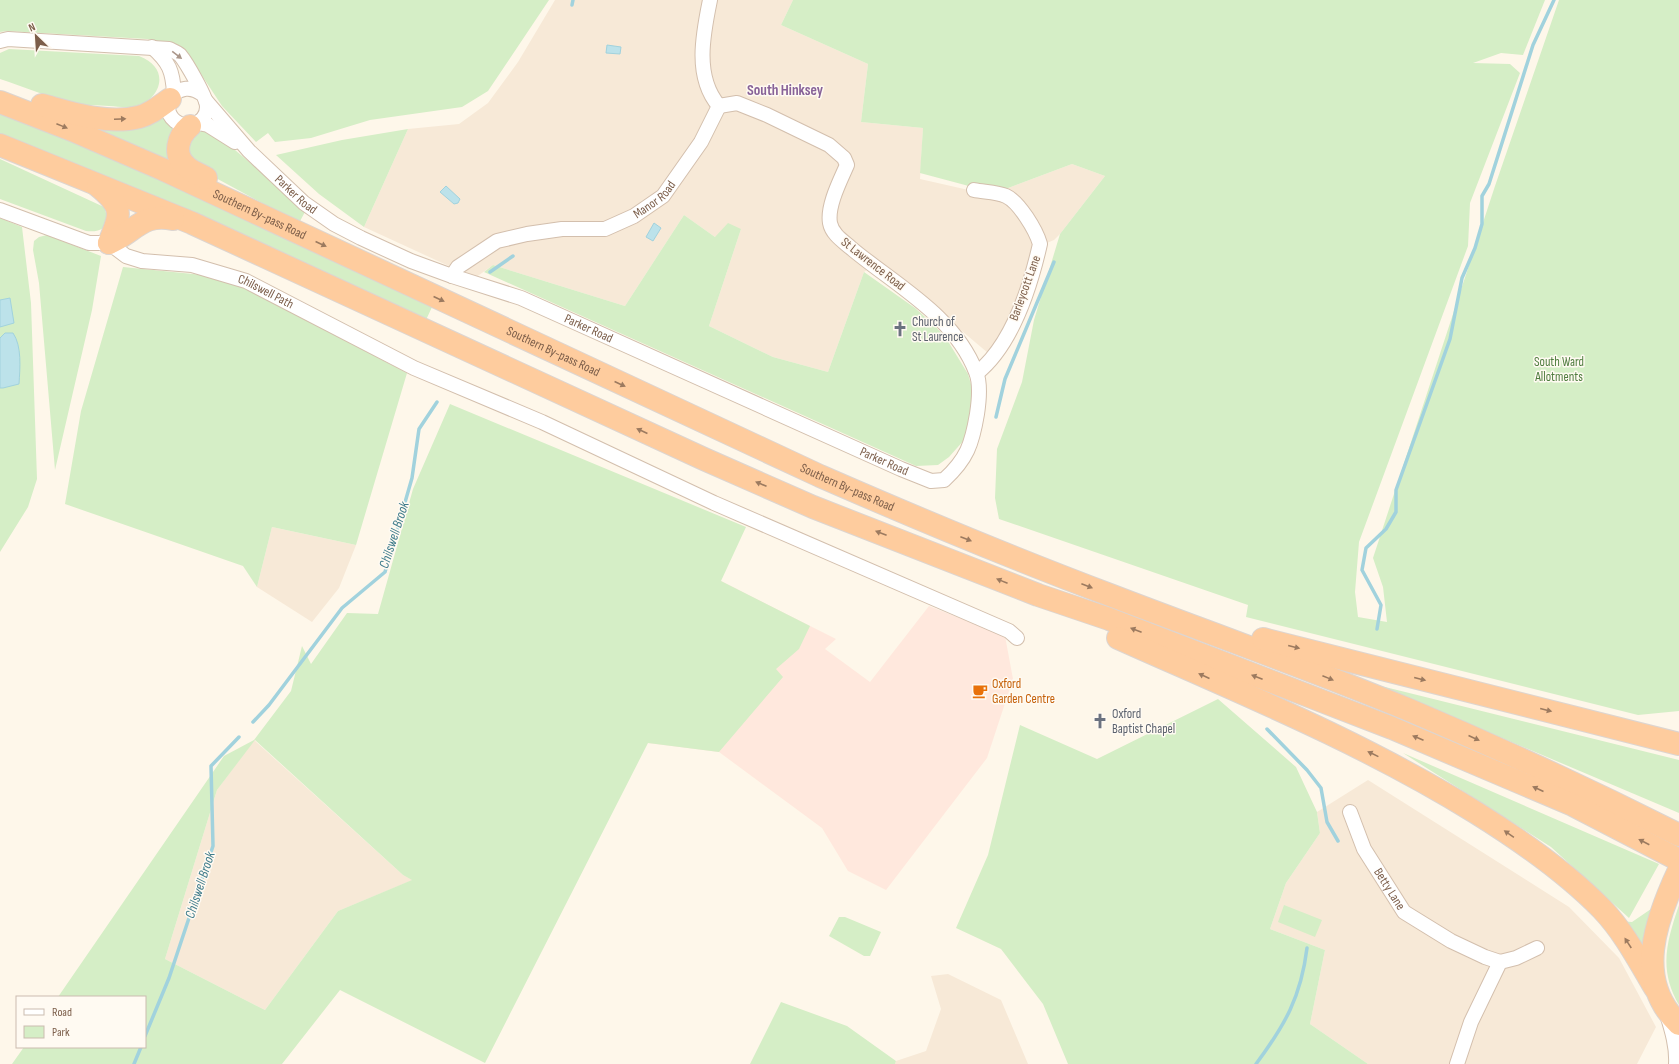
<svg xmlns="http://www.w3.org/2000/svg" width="1679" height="1064" font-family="'Sofia Sans Condensed',sans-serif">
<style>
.residential{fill:#f7e9d7}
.commercial{fill:#ffe8dd}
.green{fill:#d5eec6;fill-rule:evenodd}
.water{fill:#bce2ea;stroke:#a1d2dd}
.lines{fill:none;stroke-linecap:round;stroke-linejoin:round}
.stream{stroke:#a1d2dd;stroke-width:3.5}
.minor-casing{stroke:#d3bfad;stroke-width:16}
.tertiary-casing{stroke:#d3bfad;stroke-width:20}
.trunk-casing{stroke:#ddd5d0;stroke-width:24}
.minor{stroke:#fff;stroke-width:14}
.tertiary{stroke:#fff;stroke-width:18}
.trunk{stroke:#fecc9e;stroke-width:22}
.oneway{fill:#aa9689}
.oneway2{fill:#9c7a5f}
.labels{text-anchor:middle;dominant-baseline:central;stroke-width:3;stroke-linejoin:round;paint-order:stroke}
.street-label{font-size:13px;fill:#7c5e4a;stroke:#fffaf2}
.worship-label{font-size:13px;fill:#5b616d;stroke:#fffaf2;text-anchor:start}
.park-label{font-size:13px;fill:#4e7c3e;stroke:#fffaf2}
.food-label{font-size:13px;fill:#c56008;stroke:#fffaf2;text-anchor:start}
.water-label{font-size:14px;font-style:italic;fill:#3e7b8a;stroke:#fffaf2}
.quarter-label{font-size:15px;font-weight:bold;fill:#886298;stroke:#fffaf2}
</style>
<rect width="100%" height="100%" fill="#fef7ea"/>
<path class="residential" d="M 555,0 L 793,0 L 781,25 L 868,64 L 861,122 L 923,128 L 920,179 L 995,196 L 995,193 L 1072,164 L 1105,176 L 1060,234 L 1054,240 L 1037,247 L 1011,320 L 988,353 L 911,288 L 875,264 L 864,272 L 828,372 L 773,357 L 709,326 L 741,229 L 715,237 L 684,215 L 625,306 L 493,265 L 475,278 L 364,227 L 408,129 L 459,124 L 488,103 L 518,62 Z
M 272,527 L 356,545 L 339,588 L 312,622 L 257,587 Z
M 254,740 L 403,875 L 413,880 L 338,911 L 265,1010 L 165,959 L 217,790 Z
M 1368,780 L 1569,907 L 1619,958 L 1656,1027 L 1637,1064 L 1368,1064 L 1310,1024 L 1325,950 L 1270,929 L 1286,883 L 1320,833 L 1317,812 Z
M 948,974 L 1001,1000 L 1028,1064 L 895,1064 L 896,1061 L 926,1051 L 941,1009 L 931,976 Z"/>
<path class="commercial" d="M 721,581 L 836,639 L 825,649 L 870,682 L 929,606 L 1005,636 L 1013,679 L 987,758 L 886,890 L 848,871 L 822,828 L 719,752 L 648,743 Z"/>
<path class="green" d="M 0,0 L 549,0 L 488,91 L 462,107 L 370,120 L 311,138 L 275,142 L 268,133 L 256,142 L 222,106 L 189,56 L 170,44 L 147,39 L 7,31 L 0,32 Z
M 793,0 L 1545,0 L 1523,55 L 1501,53 L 1473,63 L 1510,64 L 1520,73 L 1470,203 L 1468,246 L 1359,542 L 1355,592 L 1358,617 L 1387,622 L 1383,587 L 1373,558 L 1495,186 L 1559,0 L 1679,0 L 1679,711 L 1638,715 L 1246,617 L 1248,605 L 999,519 L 995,498 L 997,449 L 1022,382 L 1034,320 L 1060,234 L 1105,176 L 1072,164 L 995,193 L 920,173 L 923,128 L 861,122 L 868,64 L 781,25 Z
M 9,49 L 139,56 C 174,69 159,104 131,107 C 124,108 116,106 109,106 C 98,105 84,106 73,103 C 48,97 24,87 0,79 L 0,53 Z
M 0,111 L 158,178 L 432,307 L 426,320 L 0,136 Z
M 163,112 L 175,128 L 167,149 L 169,160 L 167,163 L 77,120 Z
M 408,129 L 364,227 L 319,194 L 276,155 L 342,140 Z
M 198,131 L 206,131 L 222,139 L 306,210 L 299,223 L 190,164 L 186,142 Z
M 0,159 L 104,207 C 111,224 105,233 86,231 L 0,199 Z
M 684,215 L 715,237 L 728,223 L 741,229 L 709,326 L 773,357 L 828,372 L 864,272 L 915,308 L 934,325 L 946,338 L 968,374 L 975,398 L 965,439 L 949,457 L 938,465 L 916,466 L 484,272 L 493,265 L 625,306 Z
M 0,218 L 22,227 L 31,303 L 37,479 L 28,507 L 0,552 Z
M 47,235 L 101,256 L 92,310 L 55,470 L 39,283 L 33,250 L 34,241 L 39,237 Z
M 123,267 L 203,275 L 234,282 L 407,373 L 356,545 L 272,527 L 257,587 L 243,566 L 65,504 L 81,411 Z
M 450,404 L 746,527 L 721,581 L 810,626 L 799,649 L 776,669 L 783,677 L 719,752 L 648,743 L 485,1063 L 340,990 L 282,1064 L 12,1064 L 24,1047 L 145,1047 L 145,997 L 58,997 L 224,756 L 254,740 L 291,691 L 302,646 L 311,664 L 347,613 L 378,614 L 413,489 ZM 255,740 L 403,875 L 412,880 L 338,911 L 265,1010 L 165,959 L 217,790 Z
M 1377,685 L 1679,760 L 1679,813 Z
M 1218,699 L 1296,767 L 1317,812 L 1320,833 L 1286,883 L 1270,929 L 1325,950 L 1310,1024 L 1368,1064 L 1068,1064 L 1043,1004 L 1001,949 L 956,928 L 988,855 L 1020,725 L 1097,759 Z
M 1403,753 L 1659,864 L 1629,918 L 1551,847 Z
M 1284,905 L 1322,920 L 1315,937 L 1278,922 Z
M 1679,905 L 1679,1005 C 1658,969 1667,941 1679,905 Z
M 1651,909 L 1647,927 L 1647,957 L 1620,921 L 1632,922 Z
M 839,917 L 845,917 L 881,932 L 870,956 L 864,956 L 829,936 Z
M 781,1002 L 847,1026 L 896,1061 L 895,1064 L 750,1064 Z"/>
<path class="water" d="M 607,45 L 621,47 L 620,54 L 606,53 Z
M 446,186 L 460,199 L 458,203 L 454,204 L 440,192 Z
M 654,223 L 661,228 L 653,241 L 646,237 Z
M 10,298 L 14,323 L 0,327 L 0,300 Z
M 5,333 L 13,333 C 22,346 20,368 19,384 L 3,388 L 0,388 L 0,338 Z"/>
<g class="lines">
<path class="stream" d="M 572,5 L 573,0
M 490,272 L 513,256
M 996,417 L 1005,379 L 1054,262
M 1377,629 L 1381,605 L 1362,570 L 1366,548 L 1386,529 L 1396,512 L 1396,490 L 1450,339 L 1462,278 L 1475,248 L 1482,224 L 1482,196 L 1489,184 L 1533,45 L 1554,0
M 253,722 L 269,705 L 342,608 L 385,572 L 412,478 L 419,429 L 437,402
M 1267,729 L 1307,770 L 1321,788 L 1327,822 L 1338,841
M 145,1036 L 169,978 L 213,846 L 211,766 L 239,737
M 134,1064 L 141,1047
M 1256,1064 C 1285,1025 1301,997 1307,948"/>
<g class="minor-casing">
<g id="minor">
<path d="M 710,0 C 703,34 694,77 719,106"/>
<path d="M 0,41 L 8,39 L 169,49 C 173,51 177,52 180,55 C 186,62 207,98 207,107 C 207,116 201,122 193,125 C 187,127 180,125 175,121 C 156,105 180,77 202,94"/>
<path d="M 152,47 C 169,62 173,71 174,94"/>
<path id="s1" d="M 206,101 L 249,151 L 304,203 L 334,224 L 361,238 L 411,261 L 452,276 L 521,298 L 901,469 L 931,481 L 944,480 C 967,459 972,444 977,414 C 979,401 981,384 976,372 C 954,315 895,285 851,248 C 843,241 832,234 830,223 C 827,206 840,181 847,165 L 844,158 L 829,145 L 767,115 L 737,103 L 719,106"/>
<path d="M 198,123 L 208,125 L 235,142"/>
<path d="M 974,190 C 984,192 997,192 1006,196 C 1019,202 1036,230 1040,244 C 1030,288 1012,345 977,373"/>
<path id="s2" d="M 0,210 L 89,243 L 109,243 L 126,256 L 142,261 L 192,265 L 246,281 L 414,368 L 542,422 L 714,503 L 1009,631 L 1017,638"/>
<path id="s3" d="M 452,276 L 458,267 L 497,241 L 527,234 L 562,229 L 605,229 L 634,216 L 663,196 L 701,142 L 719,106"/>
<path id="s4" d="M 1350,812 L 1364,849 L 1404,912 L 1451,941 L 1485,957 L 1500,962"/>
<path d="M 1457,1064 L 1471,1022 L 1500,962 L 1516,958 L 1537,948"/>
</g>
</g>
<g class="tertiary-casing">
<path id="tertiary" d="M 1669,1014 C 1674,1030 1679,1047 1678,1064"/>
</g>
<g class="trunk-casing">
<g id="trunk">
<path id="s5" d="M 0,102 L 72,130 L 162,169 L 820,476 C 916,518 1012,558 1110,595 C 1209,633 1309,668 1407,709 C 1499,748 1590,790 1679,835"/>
<path d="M 42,105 C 72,113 107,125 139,117 C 151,114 160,106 170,99"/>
<path d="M 190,126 C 178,136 172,155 187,167 C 192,172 200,174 206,178"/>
<path d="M 0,145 L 192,223 L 704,459 L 813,507 L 1038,595 L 1109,619 L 1392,728 L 1573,805 L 1679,860"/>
<path d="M 98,186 C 124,207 121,215 109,243"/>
<path d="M 109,243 C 134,233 142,212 173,219"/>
<path d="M 1118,638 C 1239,692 1362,742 1475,812 C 1520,840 1565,871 1602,909 C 1624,932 1639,961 1655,988"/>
<path d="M 1263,639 L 1679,744"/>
<path d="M 1679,870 C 1656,919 1633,980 1679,1024"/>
</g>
</g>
<use href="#minor" class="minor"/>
<use href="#tertiary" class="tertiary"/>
<use href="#trunk" class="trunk"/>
</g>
<defs><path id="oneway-solid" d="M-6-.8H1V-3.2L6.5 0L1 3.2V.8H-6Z"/></defs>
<use class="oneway" href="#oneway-solid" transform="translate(177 55) rotate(37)"/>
<g class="oneway2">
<use href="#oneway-solid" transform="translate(120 119) rotate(-2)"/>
<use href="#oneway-solid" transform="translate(62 126) rotate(22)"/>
<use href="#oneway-solid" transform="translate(321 244) rotate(25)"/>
<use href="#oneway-solid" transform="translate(439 299) rotate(25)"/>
<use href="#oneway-solid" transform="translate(620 384) rotate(25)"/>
<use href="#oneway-solid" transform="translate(642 431) rotate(-155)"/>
<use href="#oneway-solid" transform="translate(761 484) rotate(-157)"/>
<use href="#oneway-solid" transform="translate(881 533) rotate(-159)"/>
<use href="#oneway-solid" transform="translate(966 539) rotate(21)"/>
<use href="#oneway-solid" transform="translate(1002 581) rotate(-158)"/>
<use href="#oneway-solid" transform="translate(1087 586) rotate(21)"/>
<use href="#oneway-solid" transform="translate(1136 630) rotate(-159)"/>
<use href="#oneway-solid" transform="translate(1294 647) rotate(14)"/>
<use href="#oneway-solid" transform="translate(1204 676) rotate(-156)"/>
<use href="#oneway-solid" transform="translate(1257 677) rotate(-159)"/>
<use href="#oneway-solid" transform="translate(1328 678) rotate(22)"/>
<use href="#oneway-solid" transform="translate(1420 679) rotate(14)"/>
<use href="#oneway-solid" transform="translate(1546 710) rotate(14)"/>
<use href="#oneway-solid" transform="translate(1418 738) rotate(-157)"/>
<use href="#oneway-solid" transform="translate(1474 738) rotate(24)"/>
<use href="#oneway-solid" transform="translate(1373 754) rotate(-154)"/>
<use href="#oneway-solid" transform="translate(1538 789) rotate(-156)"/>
<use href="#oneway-solid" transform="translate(1509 834) rotate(-145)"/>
<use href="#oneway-solid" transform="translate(1644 842) rotate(-153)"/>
<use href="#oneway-solid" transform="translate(1628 943) rotate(-123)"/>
</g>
<defs>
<g id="church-bare" transform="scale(1.2)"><path d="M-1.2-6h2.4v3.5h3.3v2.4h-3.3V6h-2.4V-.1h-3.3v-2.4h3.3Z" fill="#6b7280" stroke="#fffaf2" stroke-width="2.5" paint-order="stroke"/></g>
<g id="cafe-bare" transform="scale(1.2)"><path d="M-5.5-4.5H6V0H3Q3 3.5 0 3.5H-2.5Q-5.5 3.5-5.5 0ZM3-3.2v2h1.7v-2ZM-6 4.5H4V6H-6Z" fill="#e8710a" stroke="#fffaf2" stroke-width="2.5" paint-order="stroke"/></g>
</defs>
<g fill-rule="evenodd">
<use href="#church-bare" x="900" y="329"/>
<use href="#cafe-bare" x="980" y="691"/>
<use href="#church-bare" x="1100" y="721"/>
</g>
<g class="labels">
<g class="street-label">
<text stroke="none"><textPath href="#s1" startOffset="130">Parker Road</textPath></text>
<text stroke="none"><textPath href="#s3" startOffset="225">Manor Road</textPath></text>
<text stroke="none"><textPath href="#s5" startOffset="283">Southern By-pass Road</textPath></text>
<text transform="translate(873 264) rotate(38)">St Lawrence Road</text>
<text transform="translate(1025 288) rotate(-70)">Barleycott Lane</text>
<text stroke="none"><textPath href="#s2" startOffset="282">Chilswell Path</textPath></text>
<text stroke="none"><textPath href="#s1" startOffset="454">Parker Road</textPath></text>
<text stroke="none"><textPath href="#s5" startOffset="607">Southern By-pass Road</textPath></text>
<text stroke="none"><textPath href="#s1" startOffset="778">Parker Road</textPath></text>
<text stroke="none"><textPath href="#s5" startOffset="931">Southern By-pass Road</textPath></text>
<text stroke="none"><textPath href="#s4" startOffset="87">Betty Lane</textPath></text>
</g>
<g class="worship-label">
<text x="912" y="322">Church of<tspan x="912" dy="15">St Laurence</tspan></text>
<text x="1112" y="714">Oxford<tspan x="1112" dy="15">Baptist Chapel</tspan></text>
</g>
<g class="park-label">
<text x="1559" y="362">South Ward<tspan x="1559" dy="15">Allotments</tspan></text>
</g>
<g class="food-label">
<text x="992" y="684">Oxford<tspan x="992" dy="15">Garden Centre</tspan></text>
</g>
<g class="water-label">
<text transform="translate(394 535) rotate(-72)">Chilswell Brook</text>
<text transform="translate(200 885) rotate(-72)">Chilswell Brook</text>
</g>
<g class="quarter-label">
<text x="785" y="90">South Hinksey</text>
</g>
</g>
<rect x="16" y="996" width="130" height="52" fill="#fffaf2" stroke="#cbbcaf"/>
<rect x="24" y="1009" width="20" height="6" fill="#ffffff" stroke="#cbbcaf"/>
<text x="52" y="1016" font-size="12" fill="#7c5e4a">Road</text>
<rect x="24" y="1026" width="20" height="12" fill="#d5eec6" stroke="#cbbcaf"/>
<text x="52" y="1036" font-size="12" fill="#7c5e4a">Park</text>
<g transform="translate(36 36) rotate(335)" stroke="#fffaf2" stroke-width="3" paint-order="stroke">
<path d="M0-3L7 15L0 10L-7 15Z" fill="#7c5e4a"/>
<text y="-6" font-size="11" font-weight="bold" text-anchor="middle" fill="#7c5e4a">N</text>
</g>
</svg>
